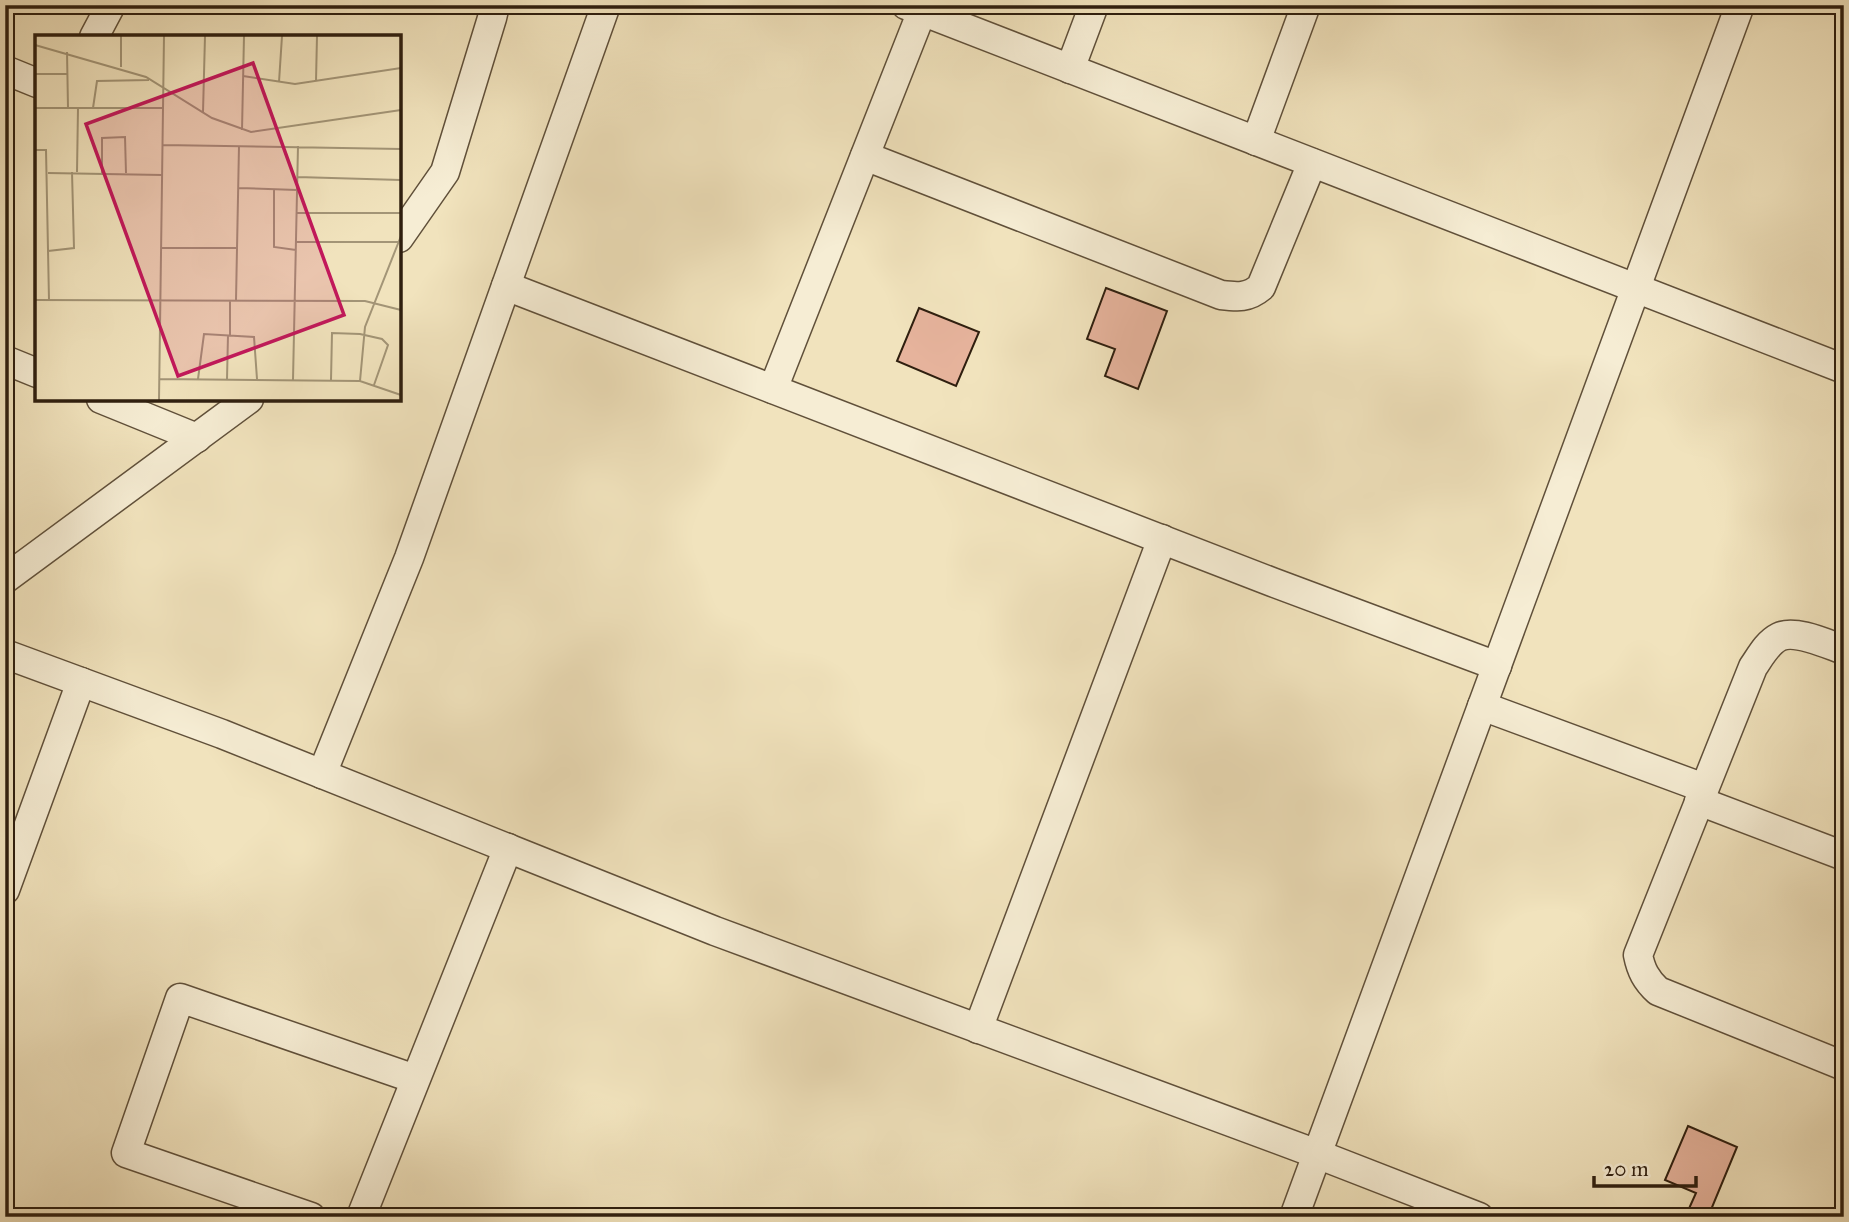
<svg xmlns="http://www.w3.org/2000/svg" width="1849" height="1222" viewBox="0 0 1849 1222" font-family="'IM FELL Great Primer',serif">
<rect width="100%" height="100%" fill="#f1e3bd"/>
<filter id="stains"><feTurbulence type="fractalNoise" baseFrequency=".00286" numOctaves="4"/><feColorMatrix values="0 0 0 0 .2 0 0 0 0 .09 0 0 0 0 .02 0 0 0 .5 -.17"/></filter>
<radialGradient id="worn" r=".72"><stop offset=".6" stop-color="#630" stop-opacity="0"/><stop offset="1" stop-color="#630" stop-opacity=".3"/></radialGradient>
<g fill="#e6b39c" stroke="#2f1f0f" stroke-width="2">
<path d="M1106,288L1167,311L1138,389L1105,376L1115,349L1087,339Z"/>
<path d="M919,308L979,332L956,386L897,361Z"/>
<path d="M1688,1126L1737,1147L1708,1217H1697L1687,1213L1696,1193L1665,1180Z"/>
</g>
<g fill="none" stroke-linecap="round" stroke-linejoin="round">
<defs>
<g id="minor">
<path d="M906,5L1844,369"/>
<path d="M94,37L111,5"/>
<path d="M1070,69L1094,5"/>
<path d="M5,70L37,83"/>
<path d="M1256,141L1306,5"/>
<path d="M865,156L1221,295C1238,297 1248,298 1261,287L1312,163"/>
<path d="M399,238L445,172L492,18L495,5"/>
<path d="M506,286L1272,582L1497,666"/>
<path d="M5,360L37,373"/>
<path d="M773,389L922,11"/>
<path d="M101,399L197,438"/>
<path d="M5,579L249,399"/>
<path d="M1844,650C1827,644 1795,629 1779,637C1767,643 1760,657 1753,667L1638,955C1641,970 1646,980 1658,991L1844,1066"/>
<path d="M5,654L222,734L715,931L1317,1154L1479,1217"/>
<path d="M1482,706L1704,788"/>
<path d="M322,774L409,558L606,5"/>
<path d="M1699,801L1844,856"/>
<path d="M5,890L81,682"/>
<path d="M978,1029L1162,539"/>
<path d="M311,1217L126,1153L180,998L415,1079"/>
<path d="M361,1217L508,848"/>
<path d="M1294,1217L1740,5"/>
</g>
</defs>
<use href="#minor" stroke="#60503a" stroke-width="31"/>
<use href="#minor" stroke="#f6edd4" stroke-width="28"/>
</g>
<g transform="translate(35 35)">
<rect width="366" height="366" fill="#f1e3bd"/>
<path fill="none" stroke="#a39577" stroke-width="2" d="M0,10L111,42L177,83L216,97L366,75M32,17L33,73M86,32V1M0,39H33M208,41L260,49L366,33M281,46L282,1M244,47L247,1M0,73H129M58,73L62,46L114,45M168,77L170,1M207,95L209,1M128,110L366,114M0,115H11L14,265M42,137L43,73M13,138L127,140M67,138V103L90,102L91,138M262,142L366,145M203,153L262,155M239,154V212L261,215M261,178H366M261,207H363M126,213H202M13,216L39,213L37,137M0,265L330,266L366,275M201,265L204,111M195,300V265M124,344L325,346L366,360M163,344L169,299L219,302L222,344M192,344L193,300M258,345L263,111M296,345L297,298L325,299L347,304L353,310L339,350M325,346L330,292L366,201M124,365L129,1"/>
<path fill="#c2185b" fill-opacity="0.15" stroke="#c2185b" stroke-width="3.5" d="M218,28L309,280L143,341L51,89Z"/>
<rect width="366" height="366" fill="none" stroke="#2f1f0f" stroke-width="3.5"/>
</g>
<rect width="1849" height="1222" fill="none" stroke="#f1e3bd" stroke-width="28"/>
<rect x="7" y="7" width="1835" height="1208" fill="none" stroke="#2f1f0f" stroke-width="3.5"/>
<rect x="14" y="14" width="1821" height="1194" fill="none" stroke="#2f1f0f" stroke-width="2"/>
<path d="M1594 1176v10h102v-10" fill="none" stroke="#2f1f0f" stroke-width="3.5"/>
<text x="1604" y="1176" font-size="21" fill="#2f1f0f" stroke="#f6edd4" stroke-width="5" paint-order="stroke">20 m</text>
<rect width="100%" height="100%" filter="url(#stains)"/>
<rect width="100%" height="100%" fill="url(#worn)"/>
</svg>
